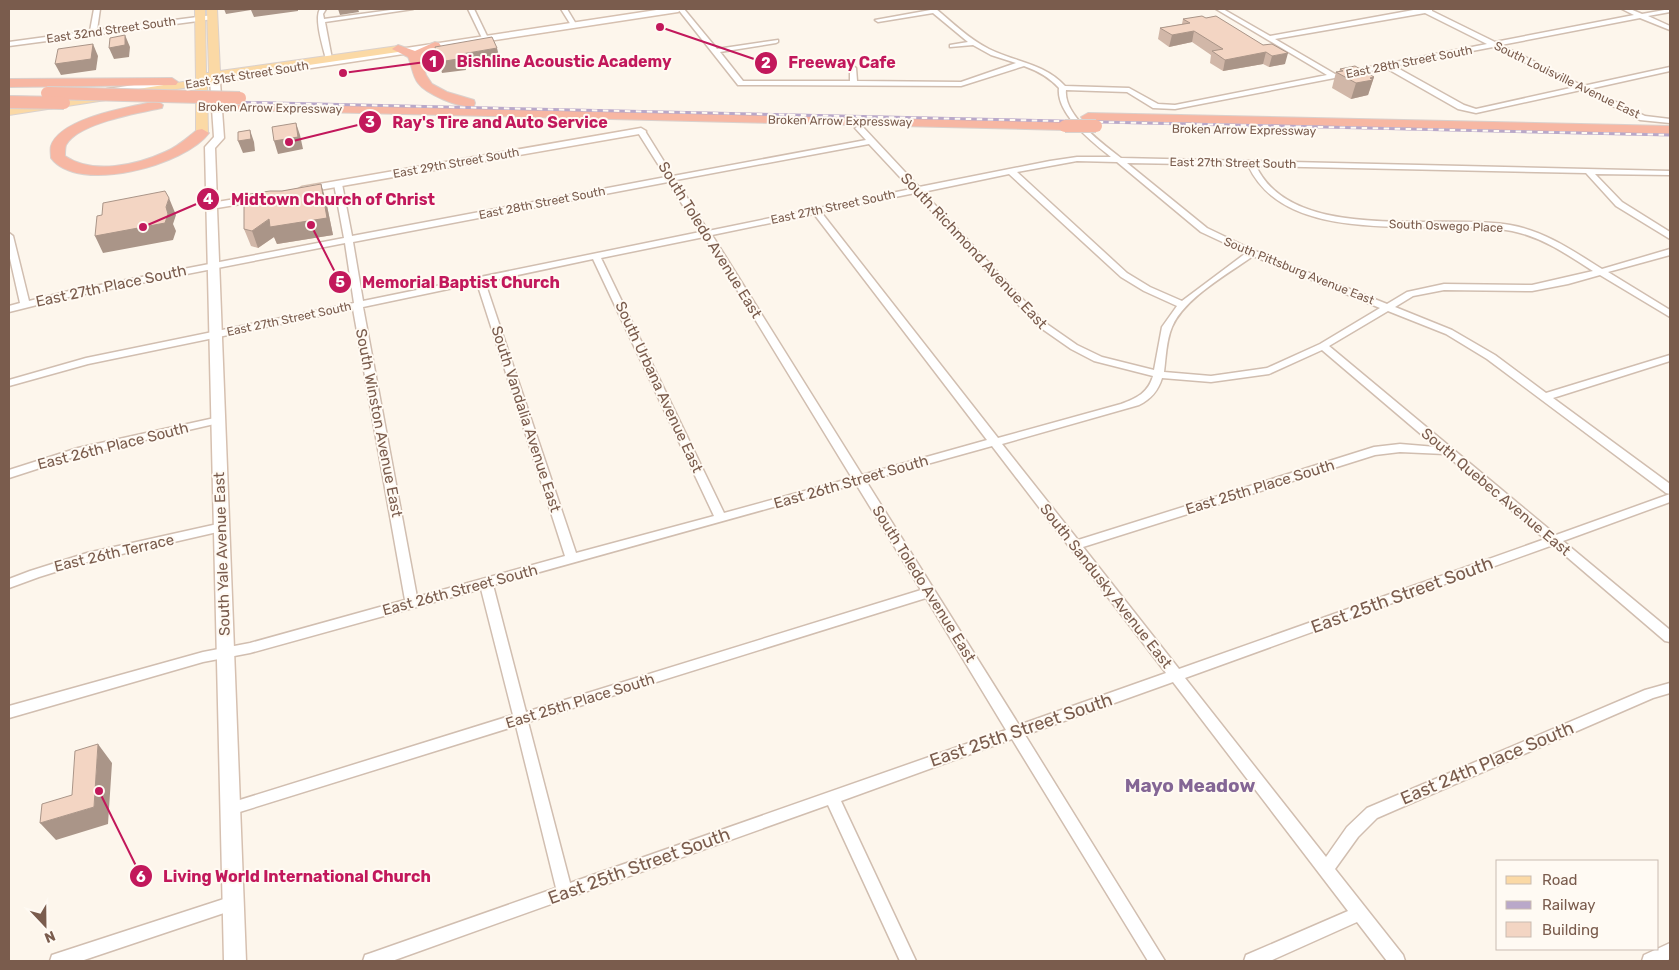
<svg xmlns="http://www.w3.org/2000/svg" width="1679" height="970" viewBox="0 0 1679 970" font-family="Rubik,sans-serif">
<rect width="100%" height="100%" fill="#fdf6ec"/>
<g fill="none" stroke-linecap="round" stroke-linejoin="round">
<defs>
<g id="street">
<path d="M94,9H100L97,30L213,15L216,17L213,19L9,46V42L90,31Z"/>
<path d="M320,9H326L323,14L324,19L398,9H413L325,22L332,59L329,61L326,59C323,47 314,19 320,9Z"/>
<path d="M468,9H474L488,38L487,39L482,38Z"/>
<path d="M561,9H567L576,24L575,25H571Z"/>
<path d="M678,9H684L717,49L778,40V42L776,43L720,52L743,81H850V68L853,66L856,68L857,81L961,82L1016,63L991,55L973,45L950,47V45L968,42L933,13L878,22L875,20L936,9C953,23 969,39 989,49C1015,62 1044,63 1065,86L1129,88L1158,104L1175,105L1327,75L1216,9H1223L1270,36L1419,9H1432V11L1495,42L1634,15L1622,9H1630L1642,14L1670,9V12L1648,16L1670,26V30L1640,18L1501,45L1583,86L1670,67V71L1589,89L1645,116L1670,119V123L1640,120L1581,90L1476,113L1458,109L1386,68L1175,109L1153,108L1127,92L1066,90C1063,115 1103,144 1121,158L1670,171V175L1595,174L1622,202L1670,232V239L1616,206L1586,173L1256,166C1293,245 1441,213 1510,225C1545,231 1573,251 1602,269L1670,249V255L1608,272L1670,310V317L1600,275L1568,284L1532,291L1444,290L1413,296L1395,307L1452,330L1495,355L1546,393L1670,355V361L1553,398L1670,484V494L1666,493L1487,359L1446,334L1388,311L1329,346L1556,535L1670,494V502L1563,541L1670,630V642L1665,641L1553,545L1185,678L1326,857L1347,827L1367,808L1645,690L1670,683V693L1653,698L1377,818L1358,837L1335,869L1403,955L1405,961H1387L1357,922L1270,961H1244L1246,955L1348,911L1173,682L1025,735L1165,961H1148L1012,739L841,801L916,961H900L828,805L392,961H363L365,955L371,953L556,888L516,726L230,815L225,814L223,809L225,804L230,803L513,715L481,589L250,653L203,662L9,718V706L203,652L250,643L405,600L353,309L88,364L9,386V380L86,358L354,303L345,243L69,297L9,312V306L20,303L9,254V233L13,236L29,301L69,291L344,238L334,184L338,182L342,184L352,236L666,177L637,131L641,129L645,131L673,176L866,140L855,128L859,126H862L919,187L1050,161L1077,157H1111C1092,142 1056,114 1059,88C1049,77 1038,71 1024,66L961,86L741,85H738ZM1425,13L1487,44L1335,74L1275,39ZM1493,47L1575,87L1476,109L1464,105L1394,66ZM869,144L911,189L708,231L676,180ZM1077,161L1117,162L1201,232L1246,253L1182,301L1150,287L1127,273L1017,172ZM1127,163L1248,165C1287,252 1438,217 1512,231C1542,237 1568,255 1593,271L1532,285L1444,284L1407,292L1387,304L1255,251L1207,228ZM1009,174L1121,277L1144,291L1177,306L1162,327L1154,370L1102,357L1077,345L1044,322L923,192ZM668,182L700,232L363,301L353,242ZM915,193L1038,326L1071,349L1094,361L1153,376C1148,393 1137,398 1121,404L998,438L821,212ZM814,214L987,440L862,475L712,235ZM704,237L706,239L852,478L724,513L601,258ZM1253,256L1380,308L1320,344L1267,368L1211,376L1164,372C1166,357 1166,341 1172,327C1184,298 1228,274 1253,256ZM593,259L714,516L576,553L485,282ZM477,283L565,556L417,597L363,307ZM1322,350L1436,447L1400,444L1374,447L1078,540L1002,444L1139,405C1151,399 1158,391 1162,378L1211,382L1269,374ZM992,446L1166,673L1019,725L866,481ZM1400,452L1445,454L1545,539L1179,669L1083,547L1375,455ZM856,484L921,590L526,712L493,585ZM926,598L1006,730L570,883L528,722Z"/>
<path d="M219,417L224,420L223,422L80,455L9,478V470L78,448Z"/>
<path d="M222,523L228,527L226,530L87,562L39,577L9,588V579L30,571L87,553Z"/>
<path d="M233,896L239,898L241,903L239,908L233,910L81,961H50L52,955L58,953Z"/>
<path d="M1670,943V959L1666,961H1642L1644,955Z"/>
</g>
<g id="secondary">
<path d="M663,9H682L678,12L220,82L224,138L215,148L217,202L265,194L271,197L265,200L217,208L246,961H224L205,147L214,137L210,80L215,77Z"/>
<path d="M168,80L171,81V85L107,95L102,92L107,89Z"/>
<path d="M641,128L646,131L645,133L302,193L297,190L302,187Z"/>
</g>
<path id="primary" d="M195,9H205L206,73H209L207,9H217L220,71L398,46L403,49L398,52L220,78L219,82L207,85L208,133L202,137L196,133V86L9,115V109L196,80Z"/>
<g id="highway">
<path d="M435,42L439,43L441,46L439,49L421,59L426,75L432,84L447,92L474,100L475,103L474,106C460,109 426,94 418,83C412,75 412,65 408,57L392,49L398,45L415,51Z"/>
<path d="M172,78L178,82L176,85L9,87V79Z"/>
<path d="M157,101L163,105L162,108C139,113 78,123 66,145C65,148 65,152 65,156C93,175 137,165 165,152C177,147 187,138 197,130L202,129L209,133C186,165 78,195 51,158C51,155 50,149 51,146C61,117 131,107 157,101Z"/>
<path d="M242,103L1065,122L1072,126L1065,130L237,110L235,107L237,104Z"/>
<path d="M1088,113L1670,126V134L1083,120L1081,117Z"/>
</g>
</defs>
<use href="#street" stroke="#d1beb0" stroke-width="3"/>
<use href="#secondary" stroke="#d6c0b0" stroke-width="3"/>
<use href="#primary" stroke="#dad1cd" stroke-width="2"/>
<use href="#highway" stroke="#dad1cd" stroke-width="2"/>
<use href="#street" fill="#fff" fill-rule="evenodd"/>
<use href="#secondary" fill="#fff" fill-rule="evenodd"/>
<use href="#primary" fill="#fbd9a5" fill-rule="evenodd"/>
<use href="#highway" fill="#f7b7a3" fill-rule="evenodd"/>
<defs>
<path id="rail" d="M9,97L1670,135"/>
</defs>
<use href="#rail" stroke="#b9a8c9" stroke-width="3"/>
<use href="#rail" stroke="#fffaf3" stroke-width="2" stroke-dasharray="5.5" stroke-linecap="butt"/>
<defs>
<g id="highway-bridge">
<path d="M47,93L240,98"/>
<path d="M9,102L64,103"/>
<path d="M1065,126H1096"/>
</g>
</defs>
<use href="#highway-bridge" stroke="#dad1cd" stroke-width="14" stroke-linecap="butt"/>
<use href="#highway-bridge" stroke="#f7b7a3" stroke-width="12"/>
</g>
<g fill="#d1b7a8">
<path d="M1216,16L1285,64L1269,67L1263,64L1223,71L1210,63L1211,55L1192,42L1169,47L1158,39L1160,28L1182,24L1183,19L1206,18Z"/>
<path d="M1340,69L1374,77L1368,95L1351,99L1332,88L1336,72H1339Z"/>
<path d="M321,184L326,201L333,235L277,244L274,237L258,248L251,246L244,229L282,191Z"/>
</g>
<g fill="#aa9588">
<path d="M224,9H298V11L254,17L251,10L226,14Z"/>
<path d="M338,9H358L359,12L340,15Z"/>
<path d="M1194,31L1192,42L1169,47L1172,35Z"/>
<path d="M125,35L130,47L129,57L114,59L109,48Z"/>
<path d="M93,44L98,56L96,70L61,75L55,64Z"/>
<path d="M497,48L500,60L465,65L466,70L442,73L439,62L462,54Z"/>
<path d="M1266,52L1263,64L1223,71L1225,60Z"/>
<path d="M1288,53L1285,64L1269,67L1272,56Z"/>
<path d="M1374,77L1368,95L1351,99L1356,83Z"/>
<path d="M296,123L300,135L303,149L278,154L274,141Z"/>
<path d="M250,130L254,142L255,151L243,153L238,141Z"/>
<path d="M321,184L326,201L333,235L277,244L274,237L258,248L252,231Z"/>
<path d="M169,198L176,215L173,224L176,231L173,240L103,253L95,236L166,207Z"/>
<path d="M98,744L112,763L108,824L56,840L40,823L94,807Z"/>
</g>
<g fill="#f3d5c3" stroke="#aa9588">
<path d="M1202,16L1206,18L1216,16L1263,45L1272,44L1288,53L1272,56L1266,52L1225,60L1212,51L1223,49L1194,31L1172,35L1160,28L1190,23L1183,19Z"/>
<path d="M125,35V45L109,48L110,38Z"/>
<path d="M492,37L497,48L462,54L464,58L439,62L435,47Z"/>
<path d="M93,44L91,59L55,64L58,49Z"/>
<path d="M1355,66L1374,77L1370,78L1373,80L1356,83L1336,72L1343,71L1340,69Z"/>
<path d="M296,123L298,137L274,141L272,127Z"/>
<path d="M250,130L251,139L238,141V132Z"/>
<path d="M321,184L327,218L270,227L269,219L252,231L244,229V195L270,191H282Z"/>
<path d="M165,191L169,198L166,207L168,214L165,223L95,236L97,216L102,215L103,203Z"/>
<path d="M98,744L94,807L40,823L42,804L72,795L75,751Z"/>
</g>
<g text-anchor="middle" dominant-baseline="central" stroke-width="4" stroke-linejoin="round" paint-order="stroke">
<g font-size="12" fill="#7a5c4d" stroke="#fffaf3">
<text transform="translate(111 30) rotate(-8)">East 32nd Street South</text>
<text transform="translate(1409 62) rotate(-11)">East 28th Street South</text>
<text transform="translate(247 75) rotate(-9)">East 31st Street South</text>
<text transform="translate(1567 80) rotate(26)">South Louisville Avenue East</text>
<text transform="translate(270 108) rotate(1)">Broken Arrow Expressway</text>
<text transform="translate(840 121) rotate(1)">Broken Arrow Expressway</text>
<text transform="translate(1244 130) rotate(1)">Broken Arrow Expressway</text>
<text transform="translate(456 163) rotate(-10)">East 29th Street South</text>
<text transform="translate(1233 163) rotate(1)">East 27th Street South</text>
<text transform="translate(542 203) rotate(-11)">East 28th Street South</text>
<text transform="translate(833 207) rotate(-12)">East 27th Street South</text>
<text transform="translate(1446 226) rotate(2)">South Oswego Place</text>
<text transform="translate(1299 271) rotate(22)">South Pittsburg Avenue East</text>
<text transform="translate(289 319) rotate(-12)">East 27th Street South</text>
</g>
<g font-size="15" fill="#7a5c4d" stroke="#fffaf3">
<text transform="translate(710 240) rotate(58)">South Toledo Avenue East</text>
<text transform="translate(974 251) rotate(47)">South Richmond Avenue East</text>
<text transform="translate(111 286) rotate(-12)">East 27th Place South</text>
<text transform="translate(659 387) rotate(65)">South Urbana Avenue East</text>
<text transform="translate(526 419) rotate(72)">South Vandalia Avenue East</text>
<text transform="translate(379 423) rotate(79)">South Winston Avenue East</text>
<text transform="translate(113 446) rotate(-14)">East 26th Place South</text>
<text transform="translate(851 482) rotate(-16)">East 26th Street South</text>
<text transform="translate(1260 487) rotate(-17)">East 25th Place South</text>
<text transform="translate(1496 492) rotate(40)">South Quebec Avenue East</text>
<text transform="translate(114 553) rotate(-13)">East 26th Terrace</text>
<text transform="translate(222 554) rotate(-92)">South Yale Avenue East</text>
<text transform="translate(924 584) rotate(58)">South Toledo Avenue East</text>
<text transform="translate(1106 586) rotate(52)">South Sandusky Avenue East</text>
<text transform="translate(460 590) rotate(-15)">East 26th Street South</text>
<text transform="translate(580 701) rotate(-17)">East 25th Place South</text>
</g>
<g font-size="18" fill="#7a5c4d" stroke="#fffaf3">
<text transform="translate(1402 595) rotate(-20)">East 25th Street South</text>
<text transform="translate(1021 730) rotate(-19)">East 25th Street South</text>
<text transform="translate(1487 763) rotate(-23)">East 24th Place South</text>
<text transform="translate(639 866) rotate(-20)">East 25th Street South</text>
</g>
<g font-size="19" font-weight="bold" fill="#846695" stroke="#fffaf3">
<text x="1190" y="785">Mayo Meadow</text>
</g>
</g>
<path fill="none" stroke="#c2185b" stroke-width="2" d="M343 73L433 61M660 27L766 63M289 142L370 122M143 227L208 199M311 225L340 282M99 791L141 876"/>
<g fill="#c2185b" stroke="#fffaf3" stroke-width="2">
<circle cx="343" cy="73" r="5"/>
<circle cx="660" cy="27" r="5"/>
<circle cx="289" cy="142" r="5"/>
<circle cx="143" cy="227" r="5"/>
<circle cx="311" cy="225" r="5"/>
<circle cx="99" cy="791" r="5"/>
<circle cx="433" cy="61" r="12"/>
<circle cx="766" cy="63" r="12"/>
<circle cx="370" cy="122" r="12"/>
<circle cx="208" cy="199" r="12"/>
<circle cx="340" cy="282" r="12"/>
<circle cx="141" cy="876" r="12"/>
</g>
<g font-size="15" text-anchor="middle" font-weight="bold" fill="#fff">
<text x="433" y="67">1</text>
<text x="766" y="68">2</text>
<text x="370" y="127">3</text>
<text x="208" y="204">4</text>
<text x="340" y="287">5</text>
<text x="141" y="882">6</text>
</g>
<g font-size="16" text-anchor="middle" font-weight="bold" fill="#c2185b" stroke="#fffaf3" stroke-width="4" stroke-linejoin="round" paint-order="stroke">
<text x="564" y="67">Bishline Acoustic Academy</text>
<text x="842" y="68">Freeway Cafe</text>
<text x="500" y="128">Ray's Tire and Auto Service</text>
<text x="333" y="205">Midtown Church of Christ</text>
<text x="461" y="288">Memorial Baptist Church</text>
<text x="297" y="882">Living World International Church</text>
</g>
<rect width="1679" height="970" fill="none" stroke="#7a5c4d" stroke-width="20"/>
<rect x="1496" y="860" width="162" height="90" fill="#fffaf3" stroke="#cabbb1"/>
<rect x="1506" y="876" width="25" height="8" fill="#fbd9a5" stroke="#cabbb1"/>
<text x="1542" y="885" font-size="15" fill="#7a5c4d">Road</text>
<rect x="1506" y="901" width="25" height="8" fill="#b9a8c9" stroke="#cabbb1"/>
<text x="1542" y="910" font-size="15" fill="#7a5c4d">Railway</text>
<rect x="1506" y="922" width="25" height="15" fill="#f3d5c3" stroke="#cabbb1"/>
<text x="1542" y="935" font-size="15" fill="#7a5c4d">Building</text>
<g transform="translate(45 925) rotate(158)" stroke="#fffaf3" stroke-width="4" paint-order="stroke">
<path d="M0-4L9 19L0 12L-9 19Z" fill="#7a5c4d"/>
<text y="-8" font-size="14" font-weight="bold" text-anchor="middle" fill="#7a5c4d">N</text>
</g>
</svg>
